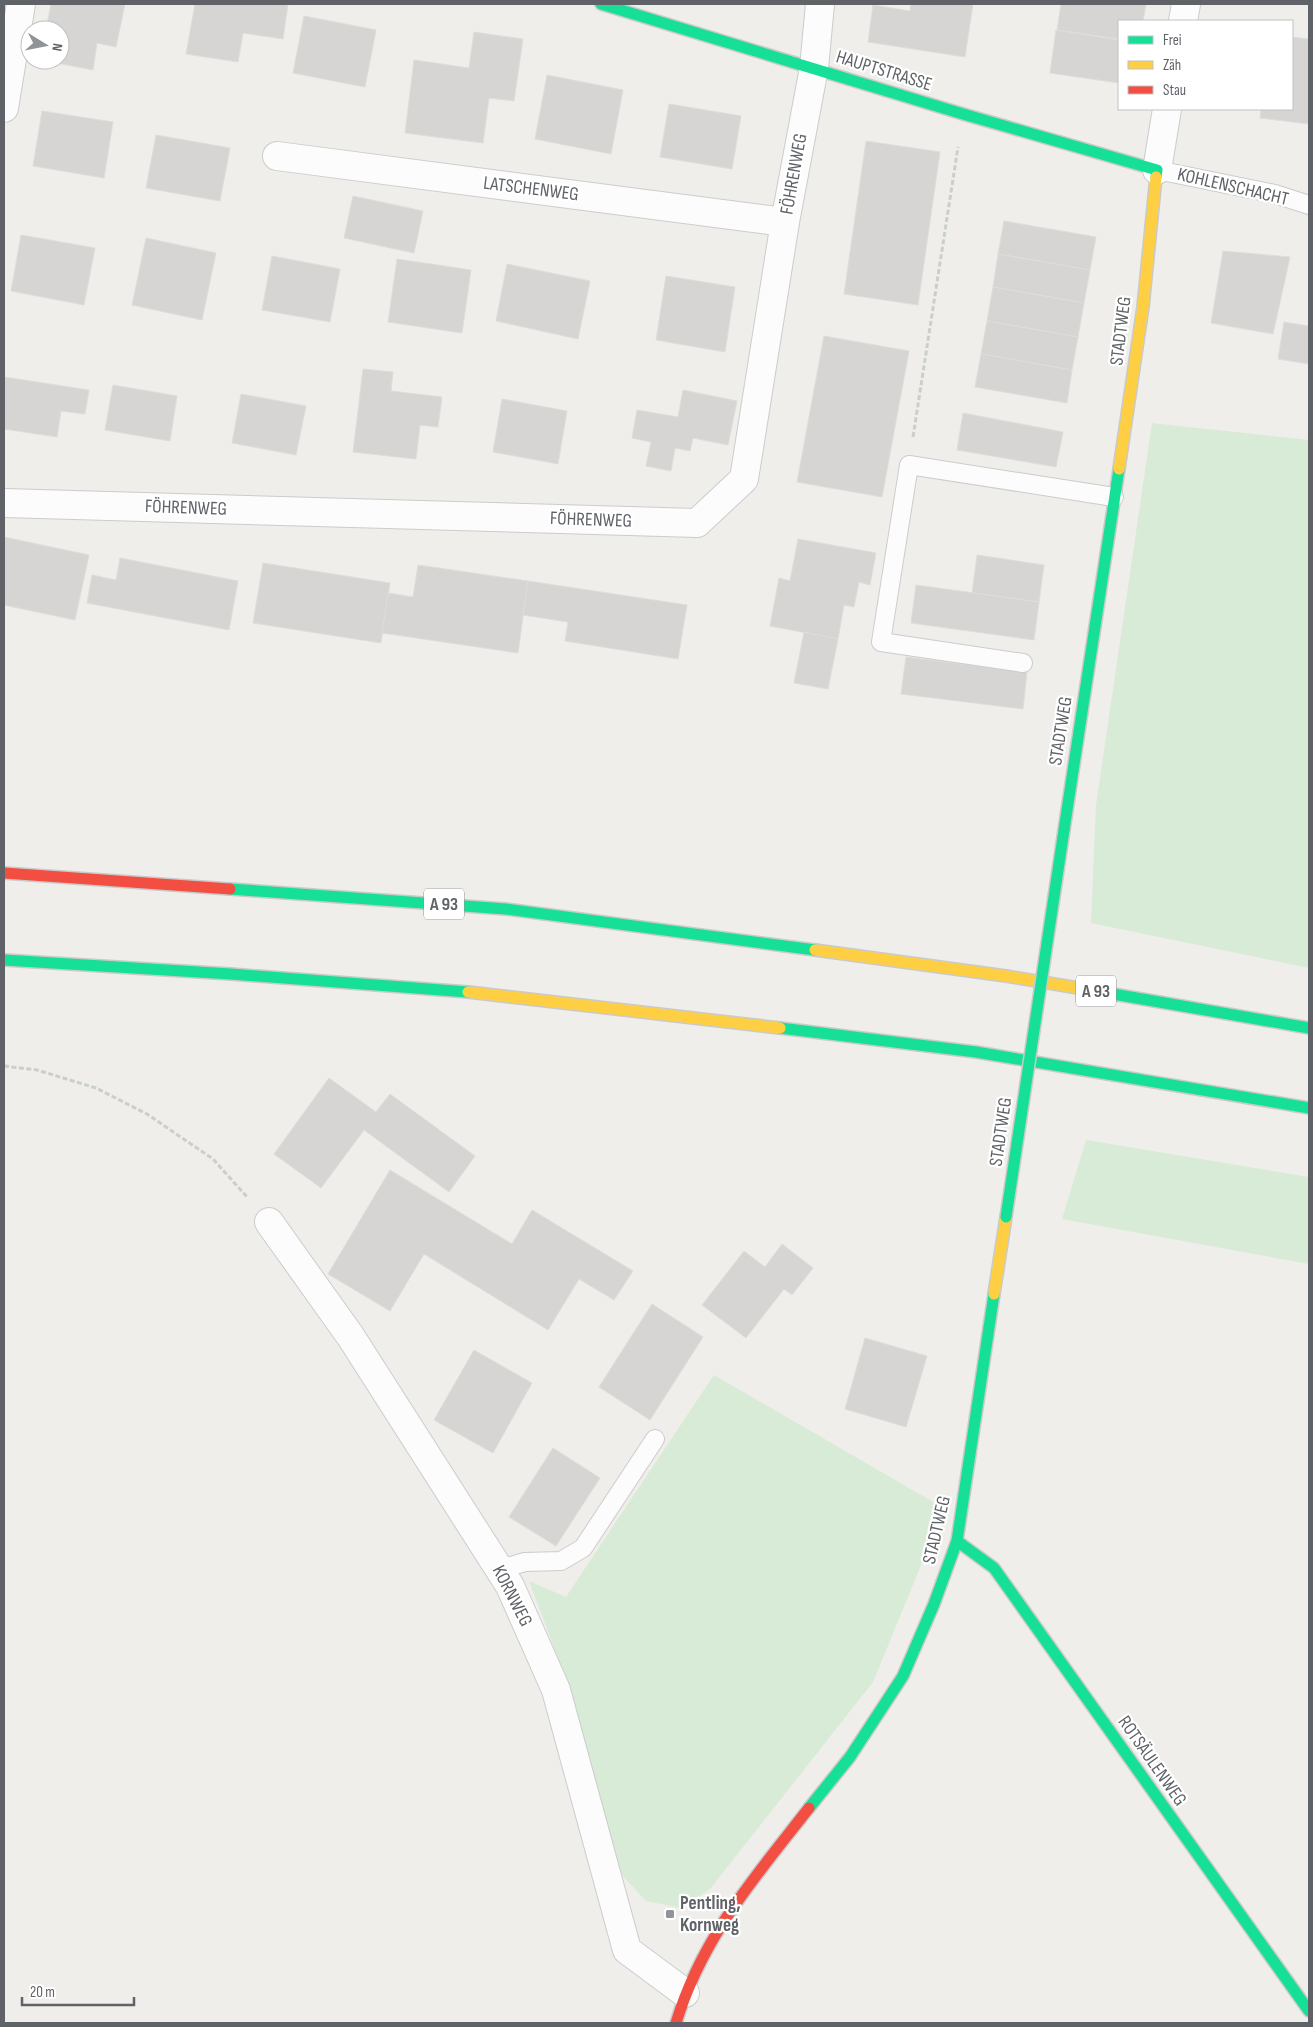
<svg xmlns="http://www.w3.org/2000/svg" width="1313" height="2027" viewBox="0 0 1313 2027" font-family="'Sofia Sans Condensed',sans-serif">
<rect width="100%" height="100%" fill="#efeeea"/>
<g fill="#d8ebd6">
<path d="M1152,423L1309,440V968L1091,923L1096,805Z"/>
<path d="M1086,1140L1309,1177V1264L1062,1219Z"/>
<path d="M714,1375L940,1506L924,1558L873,1682L710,1889L681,1908L646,1901L622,1875L561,1666L529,1581L566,1597Z"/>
</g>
<g fill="#d6d5d3" stroke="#deddd9">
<path d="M51,4H125L116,47L97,43L93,70L57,63L58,60H60L62,36H60V30H46Z"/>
<path d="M195,4H288L283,39L243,33L238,62L186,54Z"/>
<path d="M911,4H973L965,57L868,42L873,5L910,11Z"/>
<path d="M1061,4H1146L1143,21H1119V39L1057,30Z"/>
<path d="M304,16L376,30L365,87L293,73Z"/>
<path d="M1056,30L1119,40V83L1050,73Z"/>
<path d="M474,32L523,39L514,101L489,98L483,143L405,133L414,60L469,68Z"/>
<path d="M1292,37L1309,39V124L1260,118L1261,109H1292Z"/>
<path d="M547,75L623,90L611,154L535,139Z"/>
<path d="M669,104L741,116L732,169L660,157Z"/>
<path d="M42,111L113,122L104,178L33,166Z"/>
<path d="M156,135L230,148L220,201L146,188Z"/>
<path d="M866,141L940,152L918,305L844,294Z"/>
<path d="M353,196L423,211L414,253L344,238Z"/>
<path d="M1004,221L1096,237L1090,270L998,254Z"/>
<path d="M21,235L95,248L84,305L11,291Z"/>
<path d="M146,238L216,253L202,320L132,305Z"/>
<path d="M1223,251L1290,257L1273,334L1211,323Z"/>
<path d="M998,254L1090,270L1084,303L993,287Z"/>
<path d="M272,256L340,269L330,322L262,310Z"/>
<path d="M397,259L471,270L462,333L388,322Z"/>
<path d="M507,264L590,281L578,339L496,321Z"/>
<path d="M666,276L735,287L725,352L656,340Z"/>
<path d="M993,287L1084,303L1078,337L987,321Z"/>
<path d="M987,321L1078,337L1072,370L981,354Z"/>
<path d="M1284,322L1309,326V364L1278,359Z"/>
<path d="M824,336L909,351L882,497L797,482Z"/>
<path d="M981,354L1072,370L1067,403L975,387Z"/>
<path d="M363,369L393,372L391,391L442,397L438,427L420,425L416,459L353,452Z"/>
<path d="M4,377L89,390L85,414L61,411L57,437L4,429Z"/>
<path d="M113,385L177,396L170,441L105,430Z"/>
<path d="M683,390L737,401L728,445L693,438L690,451L675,448L671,471L646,466L651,442L632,438L637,410L678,417Z"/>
<path d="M241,394L306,406L296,455L232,443Z"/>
<path d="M502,399L567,411L558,464L493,452Z"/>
<path d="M963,413L1063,432L1056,467L957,450Z"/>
<path d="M4,537L89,555L75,620L4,605Z"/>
<path d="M798,539L876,553L870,585L859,582L854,607L844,605L838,639L770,626L779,578L790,581Z"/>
<path d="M977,555L1044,565L1039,602L972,593Z"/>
<path d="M120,558L238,581L229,630L87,603L92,575L116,580Z"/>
<path d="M263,563L390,583L381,643L253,623Z"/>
<path d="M418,565L528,581L518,653L382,633L388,593L413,597Z"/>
<path d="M528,581L687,605L678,659L565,641L568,622L523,615Z"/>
<path d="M916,585L1039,602L1034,640L911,623Z"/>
<path d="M804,632L838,639L828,689L794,683Z"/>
<path d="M906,657L1027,672L1023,709L901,694Z"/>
<path d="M329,1078L376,1112L390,1094L475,1156L449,1192L364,1130L321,1188L274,1154Z"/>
<path d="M390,1170L512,1244L532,1210L633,1271L614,1300L579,1279L548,1330L424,1254L390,1311L328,1274Z"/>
<path d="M782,1244L813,1268L792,1295L784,1289L746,1338L702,1305L744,1251L765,1267Z"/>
<path d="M652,1304L703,1337L650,1420L599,1387Z"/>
<path d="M865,1338L927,1356L906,1427L845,1409Z"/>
<path d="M474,1350L532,1383L493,1453L434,1420Z"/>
<path d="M553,1448L600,1478L556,1546L509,1517Z"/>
</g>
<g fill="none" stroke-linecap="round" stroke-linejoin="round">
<defs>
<g id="lane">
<path d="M1157,170L1275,194L1309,205"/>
<path d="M1023,663L881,642L909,465L1114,497"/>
<path d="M500,1569L525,1562L561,1561L583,1548L655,1439"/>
</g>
<g id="street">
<path d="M1183,21L1186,4"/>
<path d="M4,108L21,4"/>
<path d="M277,156L785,222"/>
<path d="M1157,170L1167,109"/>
<path d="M4,503L697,523L744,479L785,222L814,68L820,4"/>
<path d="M269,1222L351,1337L510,1586L556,1690L627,1950L685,1993"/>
</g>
<g id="fast">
<path d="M601,4L963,114L1157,170L1156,177"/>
<path d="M1064,830L1119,469"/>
<path d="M230,889L506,909L815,950"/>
<path d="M4,960L231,974L468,992"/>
<path d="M1096,991L1309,1028"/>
<path d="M780,1028L976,1052L1309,1108"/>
<path d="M957,1541L994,1568L1309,2011"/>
<path d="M809,1808L850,1757L903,1676L934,1604L957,1541L994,1294"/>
</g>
<g id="slow">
<path d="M1119,469L1143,307L1156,177"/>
<path d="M815,950L1006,976L1096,991"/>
<path d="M468,992L780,1028"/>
<path d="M994,1294L1006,1217"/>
</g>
<g id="jam">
<path d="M4,873L230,889"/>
<path d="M676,2023C702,1937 755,1877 809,1808"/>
</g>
</defs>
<use href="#lane" stroke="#cbcccc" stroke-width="20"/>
<use href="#street" stroke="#cbcccc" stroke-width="30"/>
<use href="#fast" stroke="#cacacb" stroke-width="14"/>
<use href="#slow" stroke="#cacacb" stroke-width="14"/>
<use href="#jam" stroke="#cacacb" stroke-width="14"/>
<g stroke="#cacfcc" stroke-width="3" stroke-dasharray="5 2.5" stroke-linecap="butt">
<path d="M913,437L958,147"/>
<path d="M4,1066L37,1070L96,1088L147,1114L213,1159L248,1198"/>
</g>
<use href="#lane" stroke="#fdfcfc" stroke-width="18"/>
<use href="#street" stroke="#fdfcfc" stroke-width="28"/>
<use href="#fast" stroke="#16e098" stroke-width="11"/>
<use href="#slow" stroke="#ffcf43" stroke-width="11"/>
<use href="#jam" stroke="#f24e42" stroke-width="11"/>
<defs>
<path id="fast-bridge" d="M1006,1217L1064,830"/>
</defs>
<use href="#fast-bridge" stroke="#cacacb" stroke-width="14" stroke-linecap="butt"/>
<use href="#fast-bridge" stroke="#16e098" stroke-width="11"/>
</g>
<rect fill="#919496" stroke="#fff" stroke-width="2" x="665" y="1909" width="10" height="10" rx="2.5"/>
<g text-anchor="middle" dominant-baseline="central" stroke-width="4.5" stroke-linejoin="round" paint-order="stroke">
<g fill="#fff" stroke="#8f9295" stroke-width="1">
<rect x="424" y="888.5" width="40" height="31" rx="4"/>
<rect x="1076" y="975.5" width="40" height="31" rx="4"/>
</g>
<g font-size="18" font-weight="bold" fill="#5f6368">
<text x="444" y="904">A 93</text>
<text x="1096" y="991">A 93</text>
</g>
<g font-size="19" fill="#5f6368" stroke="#fff">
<text transform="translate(884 71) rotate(17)">HAUPTSTRASSE</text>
<text transform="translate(794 174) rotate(-80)">FÖHRENWEG</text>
<text transform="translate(1233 187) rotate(13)">KOHLENSCHACHT</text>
<text transform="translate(531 189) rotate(7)">LATSCHENWEG</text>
<text transform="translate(1121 331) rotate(-83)">STADTWEG</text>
<text transform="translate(186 508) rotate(2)">FÖHRENWEG</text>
<text transform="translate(591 520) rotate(2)">FÖHRENWEG</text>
<text transform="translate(1061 731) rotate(-81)">STADTWEG</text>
<text transform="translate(1001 1132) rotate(-82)">STADTWEG</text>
<text transform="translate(937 1530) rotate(-77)">STADTWEG</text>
<text transform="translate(512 1596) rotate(63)">KORNWEG</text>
<text transform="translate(1152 1761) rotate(55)">ROTSÄULENWEG</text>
</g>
<g font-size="19" font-weight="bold" fill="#5f6368" stroke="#fff" text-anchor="start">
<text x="680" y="1903">Pentling,<tspan x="680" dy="22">Kornweg</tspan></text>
</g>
</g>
<rect width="1313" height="2027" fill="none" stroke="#5f6368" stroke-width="10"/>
<rect x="1118" y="20" width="175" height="90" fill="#ffffff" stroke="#bfc1c3"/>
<rect x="1128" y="36" width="25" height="8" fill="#16e098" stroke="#bfc1c3"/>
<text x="1163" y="45" font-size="15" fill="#5f6368">Frei</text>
<rect x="1128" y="61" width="25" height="8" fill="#ffcf43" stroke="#bfc1c3"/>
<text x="1163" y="70" font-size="15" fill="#5f6368">Zäh</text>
<rect x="1128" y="86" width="25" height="8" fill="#f24e42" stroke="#bfc1c3"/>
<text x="1163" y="95" font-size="15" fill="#5f6368">Stau</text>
<g transform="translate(45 45) rotate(100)"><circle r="24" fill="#ffffff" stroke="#bfc1c3"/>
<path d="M0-4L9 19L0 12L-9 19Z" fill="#919496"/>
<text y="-8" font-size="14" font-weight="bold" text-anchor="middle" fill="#5f6368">N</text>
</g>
<path d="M22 1997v8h112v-8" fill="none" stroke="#5f6368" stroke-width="2.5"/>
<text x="30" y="1997" font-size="15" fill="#5f6368" stroke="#ffffff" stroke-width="4" paint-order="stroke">20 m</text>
</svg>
